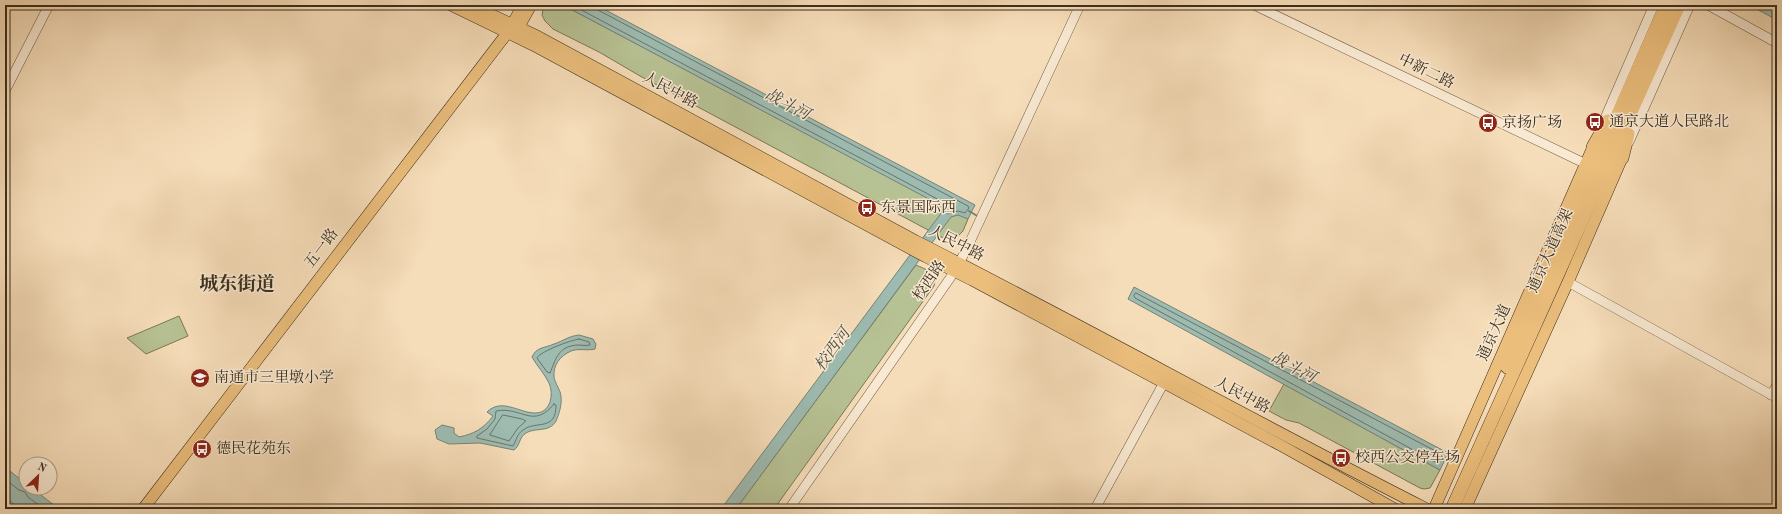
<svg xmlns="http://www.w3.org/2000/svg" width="1782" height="514" viewBox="0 0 1782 514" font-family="'Old Standard TT','Noto Serif SC',serif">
<rect width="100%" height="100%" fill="#f6ddb9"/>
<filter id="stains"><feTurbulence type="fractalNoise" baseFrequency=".005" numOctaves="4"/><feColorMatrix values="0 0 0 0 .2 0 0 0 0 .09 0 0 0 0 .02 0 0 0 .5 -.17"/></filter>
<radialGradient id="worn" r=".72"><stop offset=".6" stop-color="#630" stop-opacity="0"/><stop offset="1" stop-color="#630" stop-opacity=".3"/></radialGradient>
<g fill="#b7c294" stroke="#7a7858">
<path d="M544,5H563L968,219L963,231L955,239L943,238L640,76L599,52L553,29L545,21L542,15Z"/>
<path d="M916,265C925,269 938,273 934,286L774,509H736Z"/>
<path d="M179,316L188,336L146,354L127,338Z"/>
<path d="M1284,384L1440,470L1430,488L1424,489L1420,488L1299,423L1286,420L1269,411Z"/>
<path d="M5,497L20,509H5Z"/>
</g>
<g fill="#9dbbb1" stroke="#768375">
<path d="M563,5H596L975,205L968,219L958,215L951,217L736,509H721L942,212V206Z"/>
<path d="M1749,5H1777V20Z"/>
<path d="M1134,287L1448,453L1440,470L1128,299Z"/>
<path d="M579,335L593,339L596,344L595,349C587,351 579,348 571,351C560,356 553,365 554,377C555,384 561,390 561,397C562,405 559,414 556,421C549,433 536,427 526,433C519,437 520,446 514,450L480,443L449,444L437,439L435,430L442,425L454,428V433L459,437C474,434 483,429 493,416L487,412C501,398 518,412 534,413C551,414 554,394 549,383C544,373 537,366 532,357C536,347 545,348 554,344C563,341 569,336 579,335Z"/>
<path d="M5,467L26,484V488H32L59,509H20L5,497Z"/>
</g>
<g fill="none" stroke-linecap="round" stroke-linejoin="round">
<g stroke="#6c7466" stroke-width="1">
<path d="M572,5L943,202L945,205L947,214L958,211L965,213L969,208L968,206L598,10L595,5"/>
<path d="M1136,293L1441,454L1442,456L1439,462L1437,463L1135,298L1134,296Z"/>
<path d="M579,339L589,342L590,345C586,346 582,345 578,345C558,346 556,359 550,373L547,372L537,358C539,352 571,340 579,339Z"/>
<path d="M554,404L556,405C556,432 536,420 523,430C517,434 516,441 513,446L477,438V436L487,429L495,419L496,411C522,406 533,430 554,404Z"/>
<path d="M503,415L522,419L526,421L518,428L509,441L490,435Z"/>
<path d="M5,479L19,490L25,492L28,497L44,509"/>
</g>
<path stroke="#768375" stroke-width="2" d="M969,211L979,217"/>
<defs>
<g id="minor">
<path d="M1254,5L1586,164"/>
<path d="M1708,5L1777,43"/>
<path d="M5,91L49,5"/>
<path d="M1602,125L1654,5"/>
<path d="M1629,142L1690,5"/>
<path d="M1568,282L1777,398"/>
<path d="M1771,395L1777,385"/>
<path d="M789,509L955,271L968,246L1080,5"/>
<path d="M1095,509L1167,377"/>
</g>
<g id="major">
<path d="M451,5L533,45L926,257L972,280L1282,446L1395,509"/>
<path d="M471,5L537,36L916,241C1088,328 1255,422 1427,509"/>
<path d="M516,32L531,5"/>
<path d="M143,509L508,32L523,5"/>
<path d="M1434,509L1593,147"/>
<path d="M1465,509L1568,282L1622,158"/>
</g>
<g id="highway">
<path d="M1593,147L1608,121"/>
<path d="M1622,158L1628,134"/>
<path d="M1507,367L1666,5"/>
<path d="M1452,509L1679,5"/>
</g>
</defs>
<use href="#minor" stroke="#6a5a43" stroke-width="10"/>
<use href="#major" stroke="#3c2e1c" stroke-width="12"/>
<use href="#highway" stroke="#3c2e1c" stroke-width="14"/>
<use href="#minor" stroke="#f9e9d2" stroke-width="9"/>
<use href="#major" stroke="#ebbe7c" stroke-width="11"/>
<use href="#highway" stroke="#ebbe7c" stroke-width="13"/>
</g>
<defs>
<symbol id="bus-disc" viewBox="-11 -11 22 22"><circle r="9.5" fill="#8f2418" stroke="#f9e9d2"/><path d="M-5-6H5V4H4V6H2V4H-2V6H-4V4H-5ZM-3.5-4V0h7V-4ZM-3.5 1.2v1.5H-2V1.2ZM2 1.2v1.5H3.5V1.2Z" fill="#fff"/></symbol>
<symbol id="school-disc" viewBox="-11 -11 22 22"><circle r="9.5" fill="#8f2418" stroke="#f9e9d2"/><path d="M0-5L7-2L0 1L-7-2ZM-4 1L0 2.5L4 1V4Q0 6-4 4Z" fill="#fff"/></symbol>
</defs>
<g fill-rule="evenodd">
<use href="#bus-disc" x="1584" y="111" width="22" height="22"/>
<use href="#bus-disc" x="1477" y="112" width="22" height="22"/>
<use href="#bus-disc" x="856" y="197" width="22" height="22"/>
<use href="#school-disc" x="189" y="367" width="22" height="22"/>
<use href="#bus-disc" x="191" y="438" width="22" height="22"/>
<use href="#bus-disc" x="1330" y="447" width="22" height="22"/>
</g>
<g text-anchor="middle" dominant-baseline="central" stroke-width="3" stroke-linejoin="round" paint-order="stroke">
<g font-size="15" fill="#3c2e1c" stroke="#f9e9d2">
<text transform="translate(1426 72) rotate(26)">中新二路</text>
<text transform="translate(670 91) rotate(28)">人民中路</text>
<text transform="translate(956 244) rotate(27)">人民中路</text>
<text transform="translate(322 249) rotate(-53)">五一路</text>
<text transform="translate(1551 251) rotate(-66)">通京大道高架</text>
<text transform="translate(930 281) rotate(-56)">校西路</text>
<text transform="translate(1495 333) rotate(-66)">通京大道</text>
<text transform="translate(1242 396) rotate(28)">人民中路</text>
</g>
<g font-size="15" fill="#3c2e1c" stroke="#f9e9d2" text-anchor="start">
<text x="1609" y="122">通京大道人民路北</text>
<text x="1502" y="123">京扬广场</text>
<text x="881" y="208">东景国际西</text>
<text x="214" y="378">南通市三里墩小学</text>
<text x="216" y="449">德民花苑东</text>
<text x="1355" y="458">校西公交停车场</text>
</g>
<g font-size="16" font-style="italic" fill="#545141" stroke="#f9e9d2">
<text transform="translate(787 105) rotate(28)">战斗河</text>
<text transform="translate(833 350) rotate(-54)">校西河</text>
<text transform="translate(1293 368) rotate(28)">战斗河</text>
</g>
<g font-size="19" font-weight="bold" fill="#3c2e1c" stroke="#f9e9d2">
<text x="237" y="285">城东街道</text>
</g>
</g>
<rect width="1782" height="514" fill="none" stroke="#f6ddb9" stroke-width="20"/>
<rect x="6" y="6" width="1770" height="502" fill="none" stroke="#3c2e1c" stroke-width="2"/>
<rect x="10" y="10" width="1762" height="494" fill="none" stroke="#3c2e1c"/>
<g transform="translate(38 476) rotate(25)"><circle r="19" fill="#f9e9d2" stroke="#ad9e89"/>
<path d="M0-3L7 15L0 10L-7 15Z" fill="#8f2418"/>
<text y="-6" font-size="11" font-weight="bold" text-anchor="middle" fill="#3c2e1c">N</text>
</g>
<rect width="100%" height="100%" filter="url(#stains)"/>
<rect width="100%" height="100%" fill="url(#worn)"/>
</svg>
